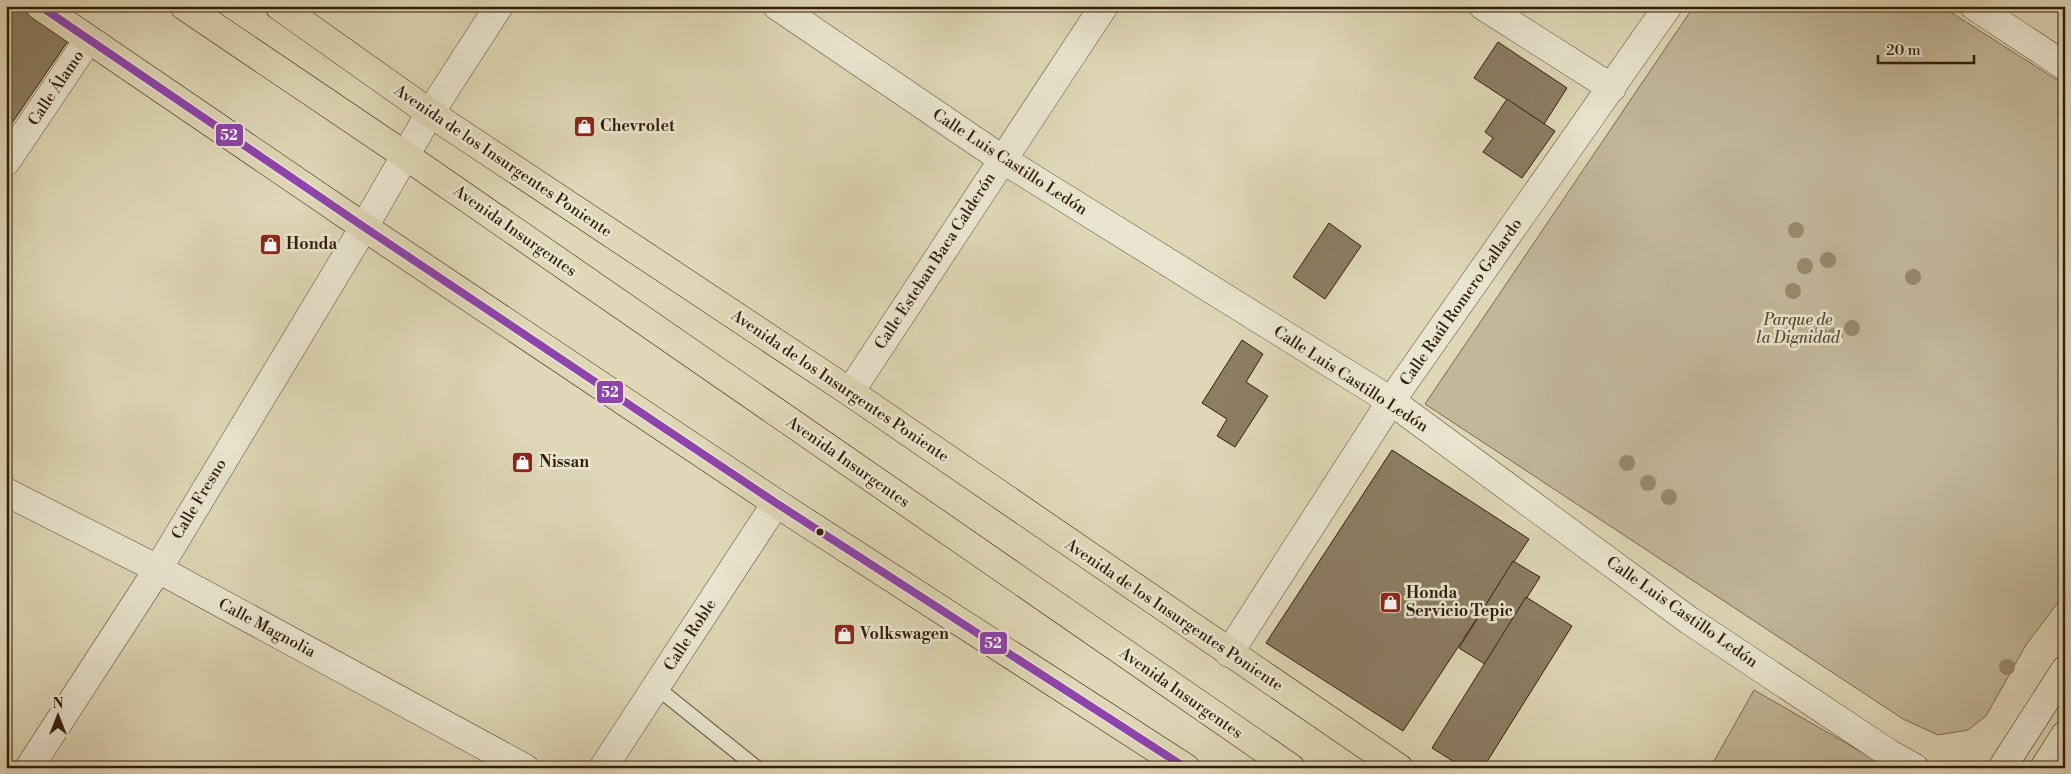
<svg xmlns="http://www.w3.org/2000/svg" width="2071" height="774" viewBox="0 0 2071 774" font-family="'Libre Bodoni',serif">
<rect width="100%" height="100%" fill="#dfd7b6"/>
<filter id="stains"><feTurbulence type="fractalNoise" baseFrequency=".004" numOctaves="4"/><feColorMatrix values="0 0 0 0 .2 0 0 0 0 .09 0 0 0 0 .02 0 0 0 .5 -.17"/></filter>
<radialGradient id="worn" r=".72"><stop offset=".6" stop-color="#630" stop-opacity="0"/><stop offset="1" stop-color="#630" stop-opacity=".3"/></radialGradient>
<g fill="#c2b799" stroke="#7a6a52">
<path d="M1694,6H1941L2065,85V593L2026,645L1986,716L1968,730L1938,735L1903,719L1425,404Z"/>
<path d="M1754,690L1877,761L1866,768H1710Z"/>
</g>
<g fill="#8c7d63" stroke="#321c0a">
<path d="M6,6H22L70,38L12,123L6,119Z"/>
<path d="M1498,42L1567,88L1544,124L1474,78Z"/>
<path d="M1507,99L1555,131L1522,178L1483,152L1493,138L1485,132Z"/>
<path d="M1329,223L1361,246L1325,299L1293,277Z"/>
<path d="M1242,340L1263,354L1246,382L1268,396L1235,447L1217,436L1227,419L1202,403Z"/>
<path d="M1392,450L1529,539L1403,731L1266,643Z"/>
<path d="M1513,561L1540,577L1485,664L1459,648Z"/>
<path d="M1526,597L1572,626L1483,768H1464L1432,748Z"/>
</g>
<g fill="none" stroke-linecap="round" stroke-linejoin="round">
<defs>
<path id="service" d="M656,687L757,768"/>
<g id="minor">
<path d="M777,6L1002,159L1391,401L1690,621L1890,754L1915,768"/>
<path d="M1483,6L1612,88"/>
<path d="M1974,6L2065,66"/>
<path d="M6,162L88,40"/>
<path d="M850,392L1104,6"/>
<path d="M6,492L158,569L525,768"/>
<path d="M1229,653L1391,401L1668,6"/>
<path d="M29,768L158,569L364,227L430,113L499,6"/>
<path d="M603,768L776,503"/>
</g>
<g id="secondary">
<path d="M2002,768L2065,670"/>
<path d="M2044,768L2065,735"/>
</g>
<g id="primary">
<path d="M40,6L364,227L776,503L1186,768"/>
<path d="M279,6L430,113L850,392L1399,768"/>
</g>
<path id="trunk" d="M184,6L406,156L1291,768"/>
</defs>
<use href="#service" stroke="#5d4b35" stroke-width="16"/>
<use href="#minor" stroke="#5d4b35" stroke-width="29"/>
<use href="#secondary" stroke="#321c0a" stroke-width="29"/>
<use href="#primary" stroke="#321c0a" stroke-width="29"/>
<use href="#trunk" stroke="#321c0a" stroke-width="29"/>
<use href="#service" stroke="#eae5d0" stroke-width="14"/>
<use href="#minor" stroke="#eae5d0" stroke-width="28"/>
<use href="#secondary" stroke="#eae5d0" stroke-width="28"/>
<use href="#primary" stroke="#dfd7b6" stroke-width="28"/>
<use href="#trunk" stroke="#dfd7b6" stroke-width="28"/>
<defs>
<path id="bus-1" d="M40,6L364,227L776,503L1186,768"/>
</defs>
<use href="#bus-1" stroke="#eae5d0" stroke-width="11"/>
<use href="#bus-1" stroke="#8e44ad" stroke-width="8"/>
</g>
<g fill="#98896f">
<circle cx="1796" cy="230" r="8"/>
<circle cx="1828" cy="260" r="8"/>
<circle cx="1805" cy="266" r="8"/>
<circle cx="1913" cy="277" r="8"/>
<circle cx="1793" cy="291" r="8"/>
<circle cx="1852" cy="328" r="8"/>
<circle cx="1820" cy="335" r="8"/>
<circle cx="1835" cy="336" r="8"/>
<circle cx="1627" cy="463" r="8"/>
<circle cx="1648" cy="483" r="8"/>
<circle cx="1669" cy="497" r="8"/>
<circle cx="2007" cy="667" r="8"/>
</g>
<defs>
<symbol id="shop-square" viewBox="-11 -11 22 22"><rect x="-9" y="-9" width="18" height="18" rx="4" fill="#8f2418" stroke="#eae5d0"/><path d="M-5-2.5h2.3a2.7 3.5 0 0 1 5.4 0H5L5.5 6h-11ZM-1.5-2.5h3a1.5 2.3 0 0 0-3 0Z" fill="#fff"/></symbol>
</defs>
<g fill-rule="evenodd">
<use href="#shop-square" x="572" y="114" width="25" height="25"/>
<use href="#shop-square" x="258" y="232" width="25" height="25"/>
<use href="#shop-square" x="510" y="450" width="25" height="25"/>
<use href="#shop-square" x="1378" y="590" width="25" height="25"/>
<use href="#shop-square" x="832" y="622" width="25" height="25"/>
</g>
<circle fill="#321c0a" stroke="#eae5d0" stroke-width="2" cx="820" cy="532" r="4.5"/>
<g text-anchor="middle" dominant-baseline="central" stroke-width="5" stroke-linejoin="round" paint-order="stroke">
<g font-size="16" fill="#321c0a" stroke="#eae5d0">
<text transform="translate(56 88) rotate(-56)">Calle Álamo</text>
<text transform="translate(503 161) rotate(34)">Avenida de los Insurgentes Poniente</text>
<text transform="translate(1010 162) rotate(33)">Calle Luis Castillo Ledón</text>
<text transform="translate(515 231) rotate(35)">Avenida Insurgentes</text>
<text transform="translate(935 261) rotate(-57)">Calle Esteban Baca Calderón</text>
<text transform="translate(1461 302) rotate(-55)">Calle Raúl Romero Gallardo</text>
<text transform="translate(1351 379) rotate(33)">Calle Luis Castillo Ledón</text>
<text transform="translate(840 386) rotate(34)">Avenida de los Insurgentes Poniente</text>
<text transform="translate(848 462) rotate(35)">Avenida Insurgentes</text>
<text transform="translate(199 499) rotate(-59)">Calle Fresno</text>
<text transform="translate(1682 612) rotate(35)">Calle Luis Castillo Ledón</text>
<text transform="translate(1174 615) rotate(34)">Avenida de los Insurgentes Poniente</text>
<text transform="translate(267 628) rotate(28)">Calle Magnolia</text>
<text transform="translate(690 635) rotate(-57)">Calle Roble</text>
<text transform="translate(1181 693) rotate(35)">Avenida Insurgentes</text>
</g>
<g font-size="16" font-weight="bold" fill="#321c0a" stroke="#eae5d0" text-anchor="start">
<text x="600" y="126">Chevrolet</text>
<text x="286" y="244">Honda</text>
<text x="539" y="462">Nissan</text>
<text x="1406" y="593">Honda<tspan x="1406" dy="18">Servicio Tepic</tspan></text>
<text x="860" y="634">Volkswagen</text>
</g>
<g font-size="16" font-style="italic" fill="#5d4a35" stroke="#eae5d0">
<text x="1798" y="320">Parque de<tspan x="1798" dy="18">la Dignidad</tspan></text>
</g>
</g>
<g stroke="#eae5d0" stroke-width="2">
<rect x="215" y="123" width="29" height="24" rx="5" fill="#8e44ad"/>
<rect x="596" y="380" width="28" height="24" rx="5" fill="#8e44ad"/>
<rect x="979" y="631" width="29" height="24" rx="5" fill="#8e44ad"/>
</g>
<g font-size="14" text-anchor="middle" font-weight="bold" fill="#fff">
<text x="229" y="140">52</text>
<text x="610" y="397">52</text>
<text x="993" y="648">52</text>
</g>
<rect width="2071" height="774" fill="none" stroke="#dfd7b6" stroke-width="25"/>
<rect x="8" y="8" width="2056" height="759" fill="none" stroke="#321c0a" stroke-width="2.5"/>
<rect x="12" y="12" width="2046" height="749" fill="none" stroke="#321c0a"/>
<g transform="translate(58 716)" stroke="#eae5d0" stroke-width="4" paint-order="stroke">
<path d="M0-4L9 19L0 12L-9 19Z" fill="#321c0a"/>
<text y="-8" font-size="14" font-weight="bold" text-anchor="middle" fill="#321c0a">N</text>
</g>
<path d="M1878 55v8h96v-8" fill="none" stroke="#321c0a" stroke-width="2.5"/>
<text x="1886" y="55" font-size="15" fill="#321c0a" stroke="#eae5d0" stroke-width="4" paint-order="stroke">20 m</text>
<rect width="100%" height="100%" filter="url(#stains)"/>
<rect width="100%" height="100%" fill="url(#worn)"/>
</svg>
